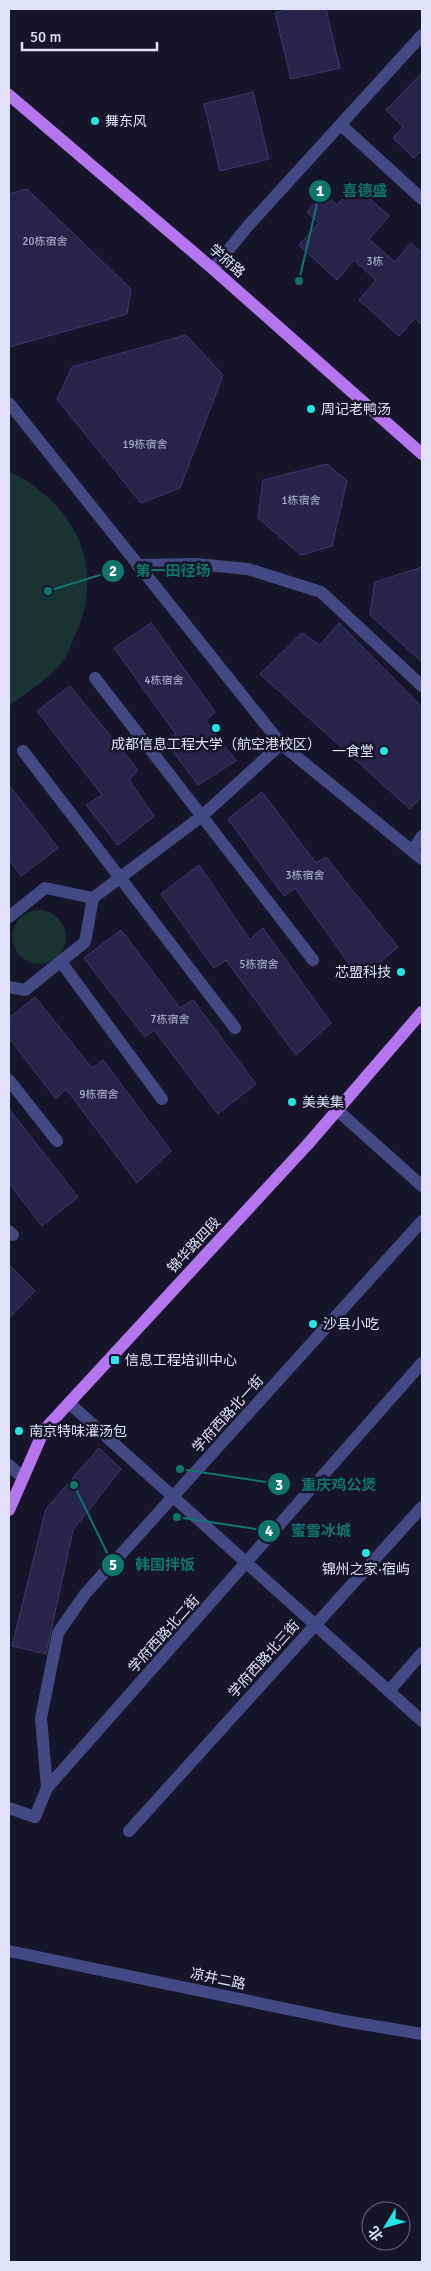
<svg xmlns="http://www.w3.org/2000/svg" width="431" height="2271" viewBox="0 0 431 2271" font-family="Signika,'Noto Sans SC',sans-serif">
<rect width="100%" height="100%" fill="#16152a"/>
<g fill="#183330">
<path d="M9,472C23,477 33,484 44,494C87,530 98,580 77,631C72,642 67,657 60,665C46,681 25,693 9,706Z"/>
<circle cx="39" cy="937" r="27"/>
</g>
<g fill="#272349" stroke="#3e3872">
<path d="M291,9H326L340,68L291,79L275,13Z"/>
<path d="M422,73V150L414,158L393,138L403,127L386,110Z"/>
<path d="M253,92L269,159L220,171L204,104Z"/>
<path d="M355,185L389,216L369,239L395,262L411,243L422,253V325L415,318L399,336L359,300L376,280L354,260L337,280L299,245L319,223L307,212L324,193L337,205Z"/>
<path d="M27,189L131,289L127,314L9,347V194Z"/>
<path d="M186,335L223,375L180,488L141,503L57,399L72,367Z"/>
<path d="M327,464L347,481L332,546L301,555L258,518L263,480Z"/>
<path d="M422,567V662L370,615L375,582Z"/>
<path d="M151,623L215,712L206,721L236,761L198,785L165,741L176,734L114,648Z"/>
<path d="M339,623L422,707V796L410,809L260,674L302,633L320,645Z"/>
<path d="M70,686L138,770L129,780L154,816L118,845L86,805L102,795L37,711Z"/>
<path d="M9,785L58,848L21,876L9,860Z"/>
<path d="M262,792L316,863L326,857L398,947L360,979L295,888L284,896L228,819Z"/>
<path d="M199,865L250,940L263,928L331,1023L296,1055L226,960L214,968L161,894Z"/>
<path d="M121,930L180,1008L193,1000L256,1084L218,1114L154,1030L145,1037L84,958Z"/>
<path d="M35,997L92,1068L103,1060L171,1151L137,1183L66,1089L56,1099L9,1038V1018Z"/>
<path d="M9,1109L78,1197L42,1226L9,1183Z"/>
<path d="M9,1265L35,1291L9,1318Z"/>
<path d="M99,1448L121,1469L73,1530L46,1654L12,1646L46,1509Z"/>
</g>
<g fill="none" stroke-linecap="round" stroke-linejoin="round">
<g stroke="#454983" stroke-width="12">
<path d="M341,125L422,199"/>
<path d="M213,269L247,227L422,35"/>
<path d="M9,403L281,744L422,859"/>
<path d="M137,565L196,564L248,569L321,592L422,686"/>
<path d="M95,678L313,960"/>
<path d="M23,751L235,1028"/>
<path d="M412,851L422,836"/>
<path d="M9,917L45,888L93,898L202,816L281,744"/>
<path d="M61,962L162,1099"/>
<path d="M9,987L25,990L85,942L93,898"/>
<path d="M9,1080L57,1141"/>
<path d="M337,1110L422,1186"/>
<path d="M9,1231L13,1235"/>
<path d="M69,1403L422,1721"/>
<path d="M9,1465L23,1478"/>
<path d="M389,1691L422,1653"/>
<path d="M47,1788L422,1363"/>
<path d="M9,1808L35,1817L47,1788L41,1718L58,1633L85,1594L422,1221"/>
<path d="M129,1831L422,1507"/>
<path d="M9,1951L345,2021L422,2034"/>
</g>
<g stroke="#b575ee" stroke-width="12">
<path d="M9,95L213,269L422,454"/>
<path d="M9,1510L44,1430L308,1144L422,1012"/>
</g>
</g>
<g fill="#24e4e4" stroke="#16152a" stroke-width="2">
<circle cx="95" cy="121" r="5"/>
<circle cx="311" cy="409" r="5"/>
<circle cx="216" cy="728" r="5"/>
<circle cx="384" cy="751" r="5"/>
<circle cx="401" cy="972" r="5"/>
<circle cx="292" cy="1102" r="5"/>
<circle cx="313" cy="1324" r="5"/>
<rect x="110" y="1355" width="10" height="10" rx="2.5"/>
<circle cx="19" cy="1431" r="5"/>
<circle cx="366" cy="1553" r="5"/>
</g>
<g text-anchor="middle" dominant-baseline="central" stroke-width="5" stroke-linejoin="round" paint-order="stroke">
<g font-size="11" fill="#b3b2ce">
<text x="45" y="241">20栋宿舍</text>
<text x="375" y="261">3栋</text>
<text x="145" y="444">19栋宿舍</text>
<text x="301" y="500">1栋宿舍</text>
<text x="164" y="680">4栋宿舍</text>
<text x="305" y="875">3栋宿舍</text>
<text x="259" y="964">5栋宿舍</text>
<text x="170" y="1019">7栋宿舍</text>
<text x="99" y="1094">9栋宿舍</text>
</g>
<g font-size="14" fill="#e2e1fb" stroke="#16152a" text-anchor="start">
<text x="105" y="121">舞东风</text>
<text x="321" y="409">周记老鸭汤</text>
<text x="216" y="744" text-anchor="middle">成都信息工程大学（航空港校区）</text>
<text x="374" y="751" text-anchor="end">一食堂</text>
<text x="391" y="972" text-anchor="end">芯盟科技</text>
<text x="302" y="1102">美美集</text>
<text x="323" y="1324">沙县小吃</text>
<text x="125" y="1360">信息工程培训中心</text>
<text x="29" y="1431">南京特味灌汤包</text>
<text x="366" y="1569" text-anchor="middle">锦州之家·宿屿</text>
</g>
<g font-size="14" fill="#e2e1fb" stroke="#16152a">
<text transform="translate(227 261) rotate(41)">学府路</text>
<text transform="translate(194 1245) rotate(-47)">锦华路四段</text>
<text transform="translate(228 1414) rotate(-48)">学府西路北一街</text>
<text transform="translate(164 1634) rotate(-48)">学府西路北二街</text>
<text transform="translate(264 1659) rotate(-48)">学府西路北三街</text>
<text transform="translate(218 1979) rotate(12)">凉井二路</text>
</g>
</g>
<path fill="none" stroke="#0f766e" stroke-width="2" d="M299 281L320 191M48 591L113 571M180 1469L279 1484M177 1517L269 1531M74 1485L113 1565"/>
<g fill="#0f766e" stroke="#16152a" stroke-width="2">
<circle cx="299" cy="281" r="5"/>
<circle cx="48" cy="591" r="5"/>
<circle cx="180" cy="1469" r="5"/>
<circle cx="177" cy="1517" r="5"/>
<circle cx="74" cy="1485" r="5"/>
<circle cx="320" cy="191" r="12"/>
<circle cx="113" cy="571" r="12"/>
<circle cx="279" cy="1484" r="12"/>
<circle cx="269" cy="1531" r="12"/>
<circle cx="113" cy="1565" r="12"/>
</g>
<g font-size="15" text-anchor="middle" font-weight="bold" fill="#fff">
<text x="320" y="196">1</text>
<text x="113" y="576">2</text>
<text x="279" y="1490">3</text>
<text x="269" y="1536">4</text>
<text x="113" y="1570">5</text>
</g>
<g font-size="15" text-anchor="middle" font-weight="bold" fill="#0f766e" stroke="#16152a" stroke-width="5" stroke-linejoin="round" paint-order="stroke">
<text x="365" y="196">喜德盛</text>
<text x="173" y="576">第一田径场</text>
<text x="339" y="1490">重庆鸡公煲</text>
<text x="321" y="1536">蜜雪冰城</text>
<text x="165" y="1570">韩国拌饭</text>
</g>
<rect width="431" height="2271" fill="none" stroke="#e2e1fb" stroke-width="20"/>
<g transform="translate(386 2226) rotate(233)"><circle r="24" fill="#16152a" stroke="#68677e"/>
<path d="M0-4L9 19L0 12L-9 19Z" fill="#24e4e4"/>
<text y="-8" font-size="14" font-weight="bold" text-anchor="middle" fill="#e2e1fb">北</text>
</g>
<path d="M22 42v8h135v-8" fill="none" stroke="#e2e1fb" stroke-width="2.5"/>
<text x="30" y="42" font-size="15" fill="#e2e1fb" stroke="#16152a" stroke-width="4" paint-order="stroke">50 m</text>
</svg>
